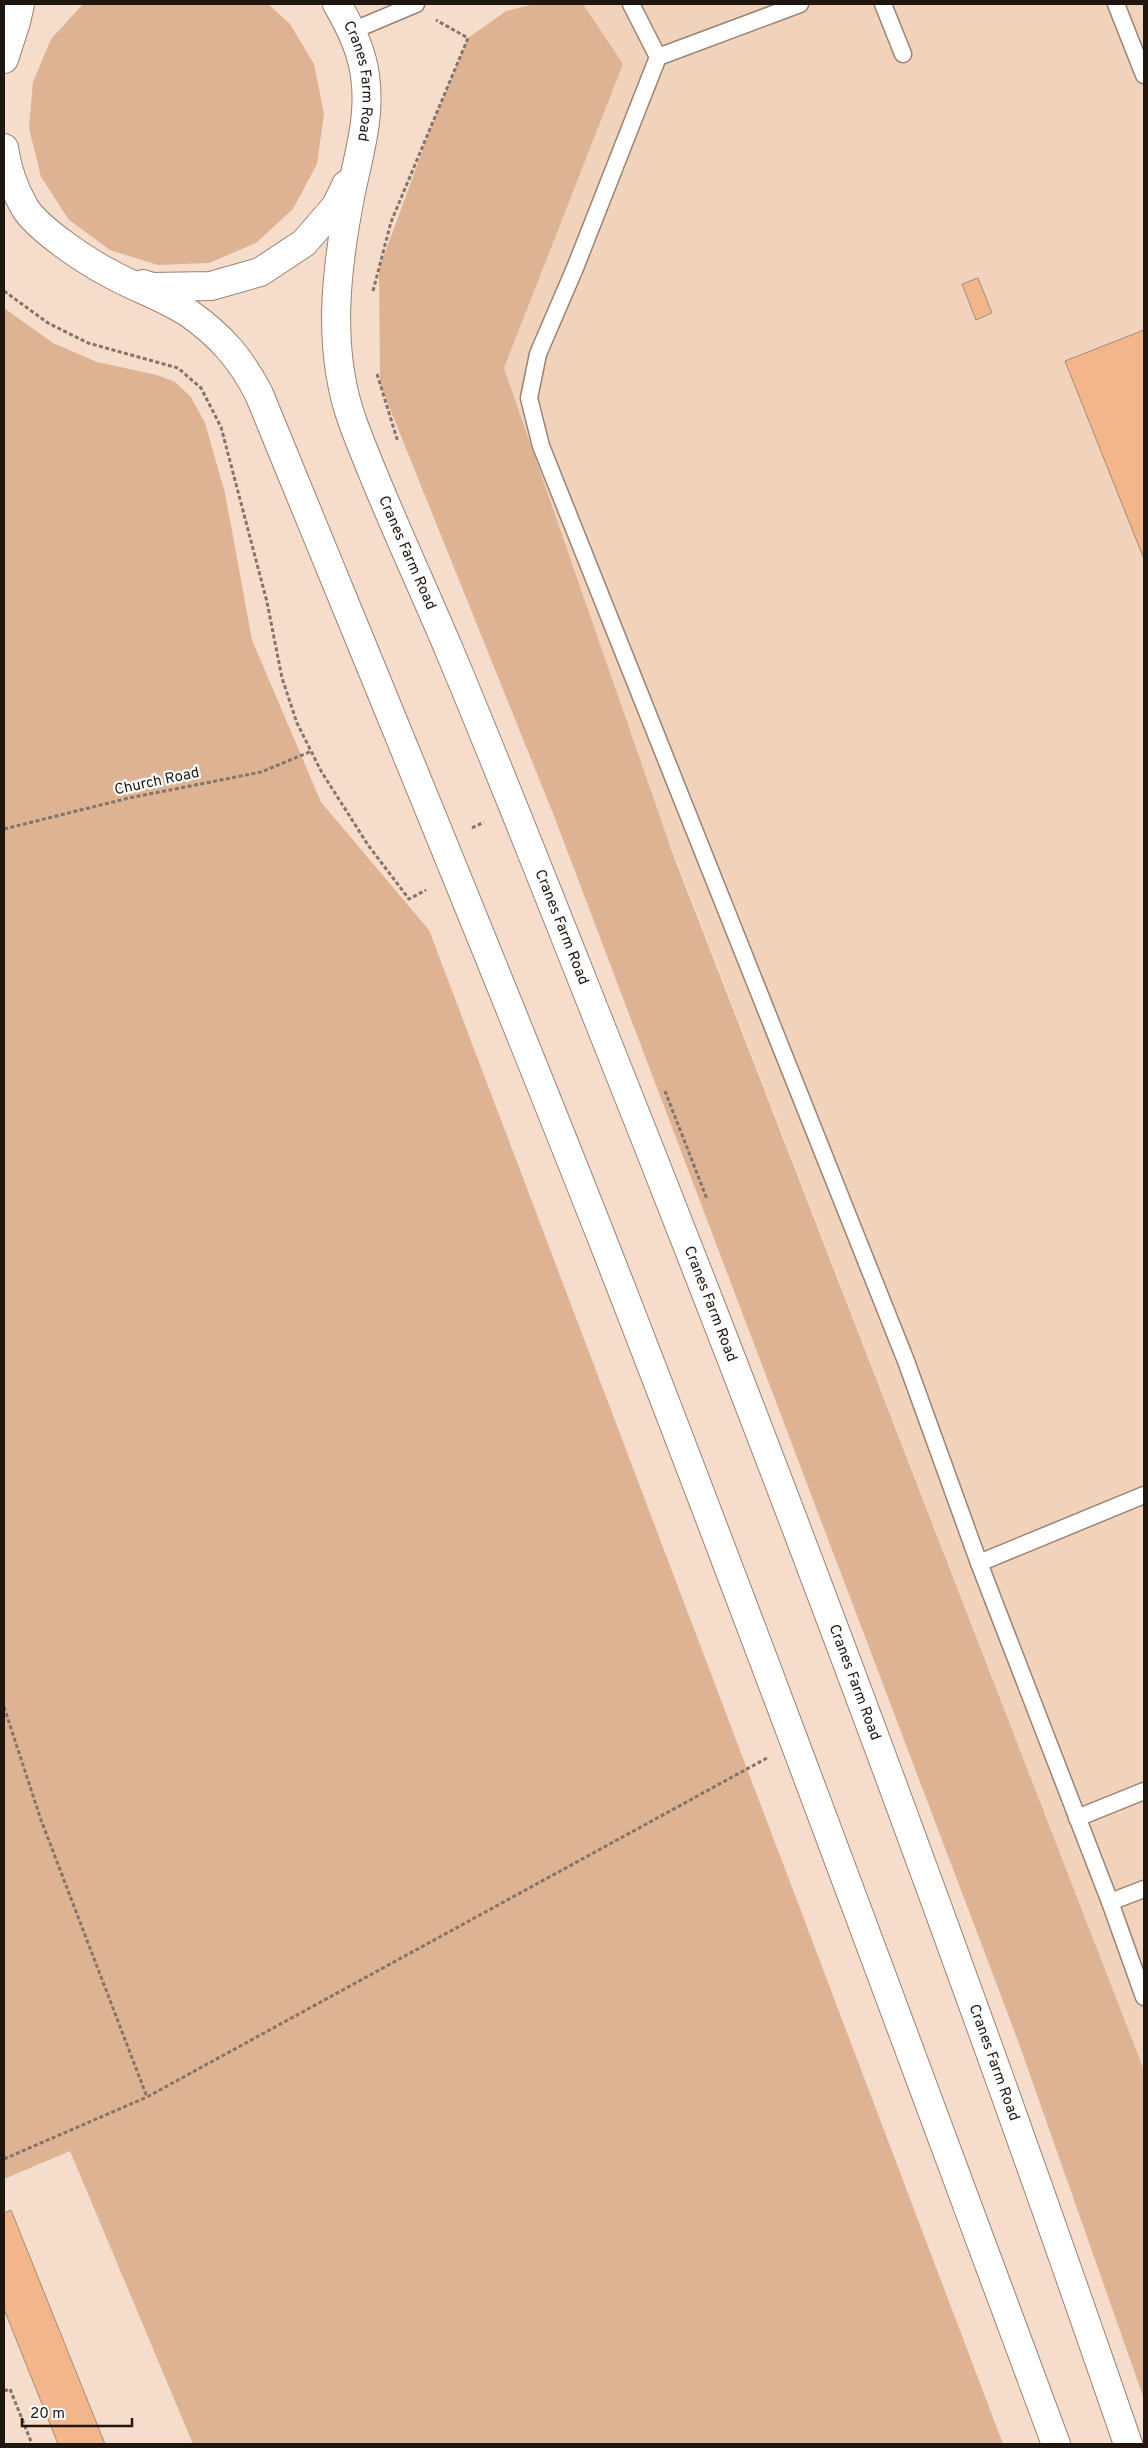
<svg xmlns="http://www.w3.org/2000/svg" width="1148" height="2448" viewBox="0 0 1148 2448" font-family="Overpass,sans-serif">
<rect width="100%" height="100%" fill="#f6ddcb"/>
<path fill="#f1d2bb" d="M569,4H1144V2070L480,351Z"/>
<g fill="#deb394">
<path d="M83,4H268L290,24L314,64L324,114L317,164L293,209L256,243L209,263L158,265L110,250L69,220L41,177L29,128L33,82L51,39Z"/>
<path d="M535,4H583L623,64L504,368L674,857L1144,2070V2399L1017,2038L554,816L380,384L379,269L429,133L468,38L506,11Z"/>
<path d="M4,308L53,343L97,362L157,375L175,382L191,397L205,423L225,493L252,640L321,802L429,930L1003,2444H193L70,2151L4,2179Z"/>
</g>
<g fill="#f2b68a" stroke="#a48d7d">
<path d="M978,278L992,313L976,320L962,284Z"/>
<path d="M1144,330V559L1065,361Z"/>
<path d="M11,2210L105,2444H58L4,2309V2213Z"/>
</g>
<g fill="none" stroke-linecap="round" stroke-linejoin="round">
<defs>
<g id="service">
<path d="M631,4L658,57L575,268L538,354L529,398L541,446L906,1361L979,1563L1110,1902L1144,1997"/>
<path d="M883,4L903,54"/>
<path d="M1116,4L1144,75"/>
<path d="M352,31L416,4"/>
<path d="M658,57L800,4"/>
<path d="M979,1563L1144,1495"/>
<path d="M1077,1818L1144,1791"/>
<path d="M1110,1902L1144,1889"/>
</g>
<g id="primary">
<path id="s1" d="M337,4C350,26 362,50 365,76C371,115 359,154 351,192C336,268 326,349 353,423C382,501 418,576 450,652C502,776 551,901 601,1027C788,1495 964,1968 1128,2444"/>
<path d="M4,59L16,22L20,4"/>
<path d="M4,148C7,169 14,189 25,208C38,229 86,261 109,273C135,288 165,297 190,314C222,337 241,359 259,394C376,680 495,966 608,1254C762,1649 908,2047 1056,2444"/>
<path d="M143,284L152,287L211,286L260,272L304,243L336,206L346,185"/>
</g>
</defs>
<use href="#service" stroke="#9a8373" stroke-width="19"/>
<use href="#primary" stroke="#9a8373" stroke-width="30"/>
<g stroke="#857469" stroke-width="3" stroke-dasharray="4 2.5" stroke-linecap="butt">
<path d="M4,291L48,323L88,343L178,368L201,388L221,427L267,602L282,678L297,723L321,771L368,845L409,899L426,890"/>
<path d="M373,291L391,222L468,38L436,20"/>
<path d="M377,374L398,442"/>
<path d="M472,828L484,822"/>
<path d="M4,829L129,798L261,772L312,751"/>
<path d="M665,1091L707,1199"/>
<path d="M4,1707L41,1820L147,2097L767,1758"/>
<path d="M4,2159L147,2097"/>
<path d="M4,2391L10,2389L32,2444"/>
</g>
<use href="#service" stroke="#fff" stroke-width="16"/>
<use href="#primary" stroke="#fff" stroke-width="28"/>
</g>
<g text-anchor="middle" dominant-baseline="central" stroke-width="4.5" stroke-linejoin="round" paint-order="stroke">
<g font-size="15" fill="#1f1610" stroke="#fff">
<text stroke="none"><textPath href="#s1" startOffset="82">Cranes Farm Road</textPath></text>
<text stroke="none"><textPath href="#s1" startOffset="570">Cranes Farm Road</textPath></text>
<text transform="translate(157 782) rotate(-12)">Church Road</text>
<text stroke="none"><textPath href="#s1" startOffset="975">Cranes Farm Road</textPath></text>
<text stroke="none"><textPath href="#s1" startOffset="1380">Cranes Farm Road</textPath></text>
<text stroke="none"><textPath href="#s1" startOffset="1785">Cranes Farm Road</textPath></text>
<text stroke="none"><textPath href="#s1" startOffset="2190">Cranes Farm Road</textPath></text>
</g>
</g>
<rect width="1148" height="2448" fill="none" stroke="#1f1610" stroke-width="10"/>
<path d="M22 2418v8h110v-8" fill="none" stroke="#1f1610" stroke-width="2.5"/>
<text x="30" y="2418" font-size="15" fill="#1f1610" stroke="#ffffff" stroke-width="4" paint-order="stroke">20 m</text>
</svg>
